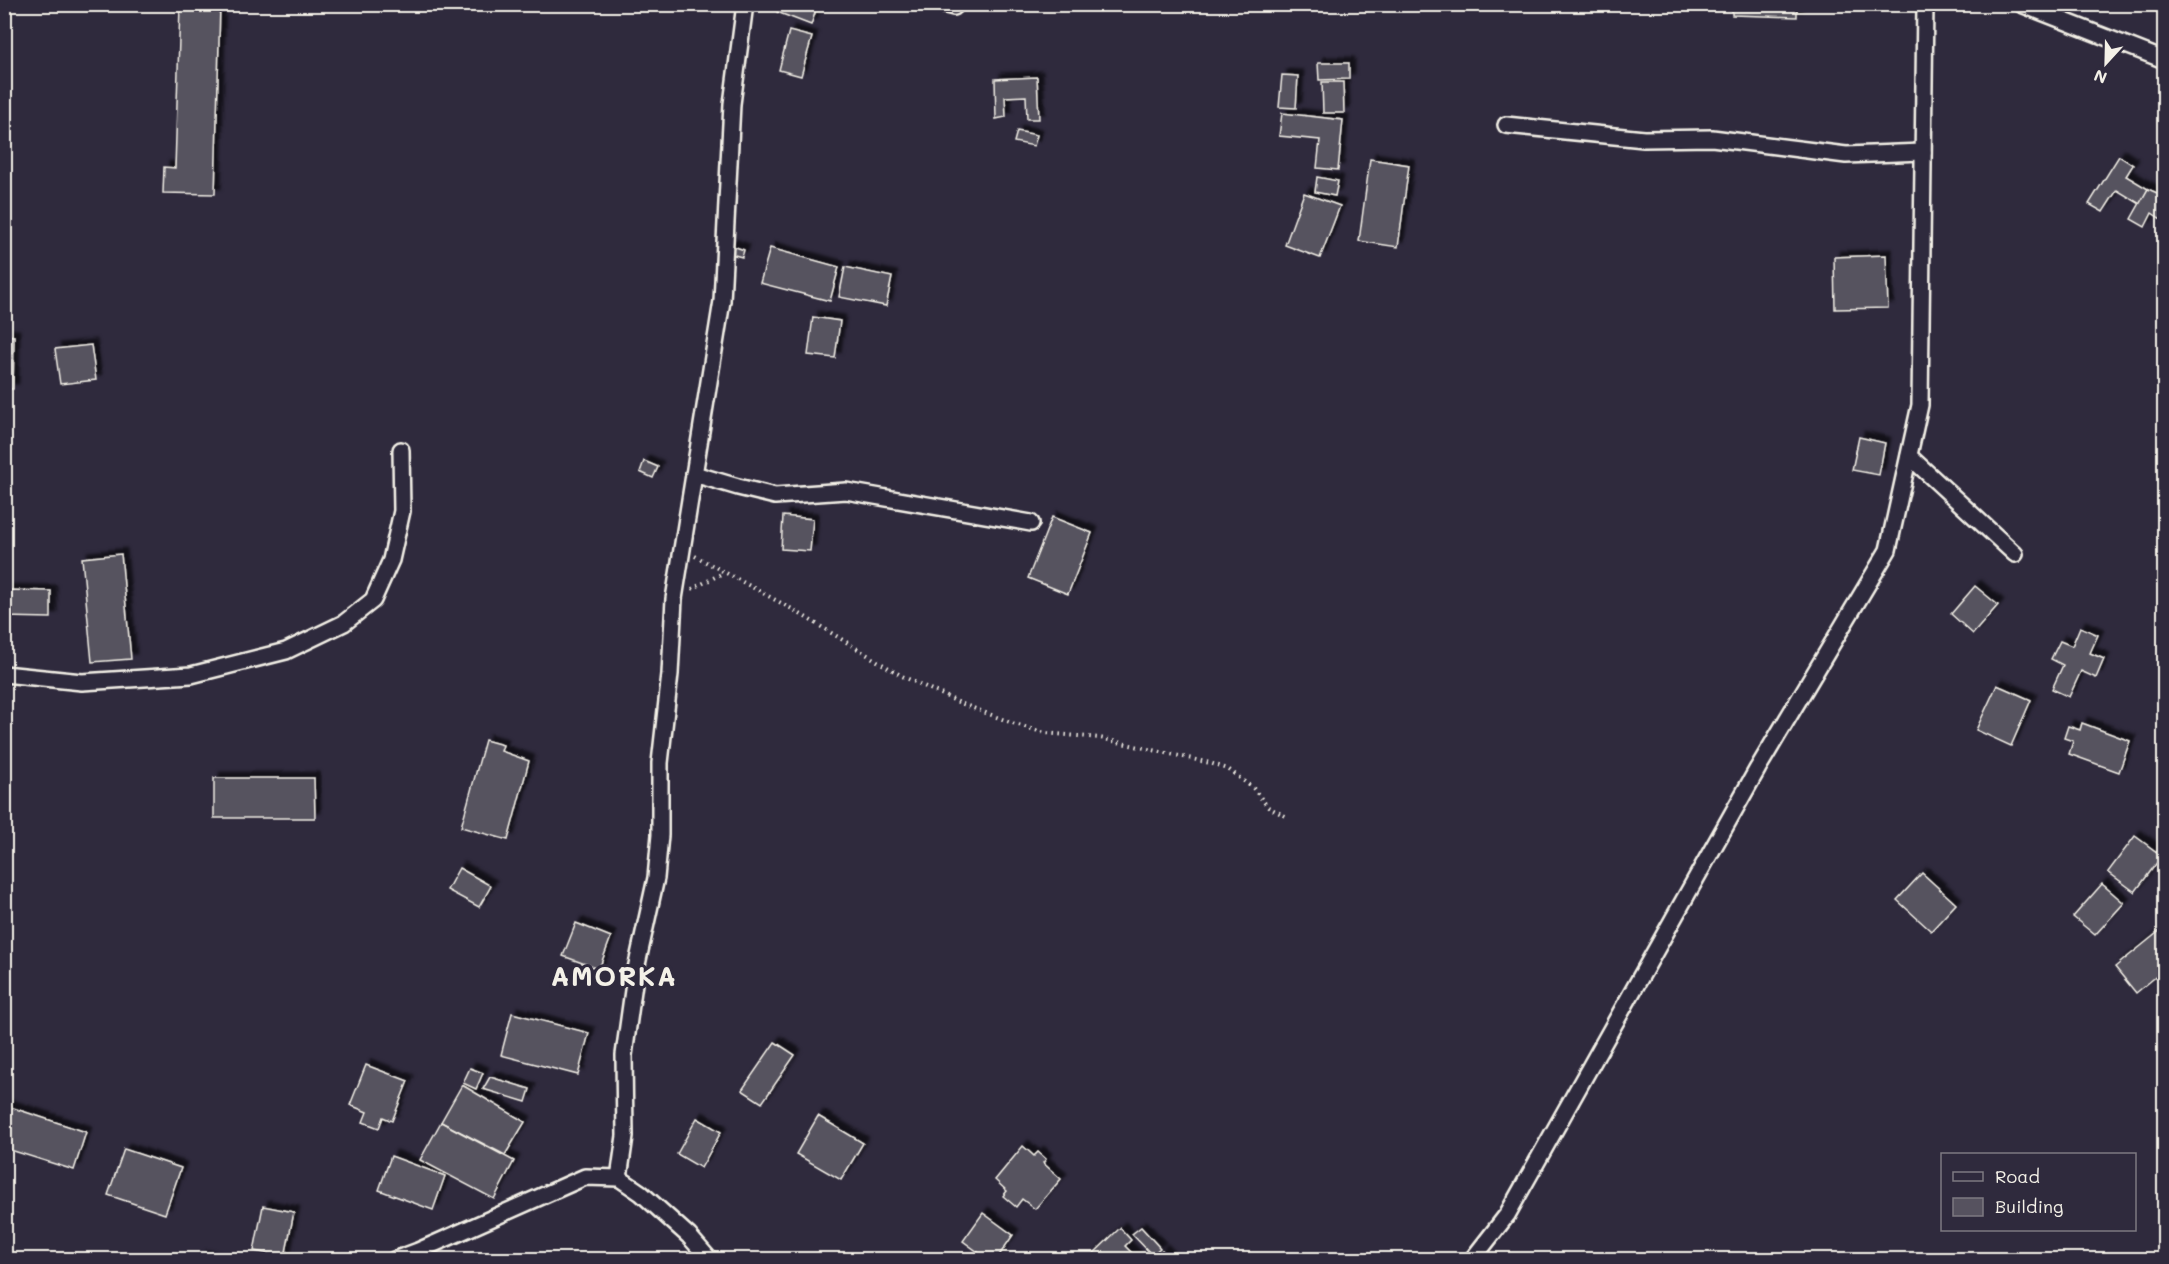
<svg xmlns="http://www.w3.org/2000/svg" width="2169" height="1264" viewBox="0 0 2169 1264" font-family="Mali,sans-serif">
<defs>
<filter id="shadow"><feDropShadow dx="5.5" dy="-5.5" stdDeviation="1.5" flood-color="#0009"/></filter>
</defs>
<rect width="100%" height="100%" fill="#2f2a3d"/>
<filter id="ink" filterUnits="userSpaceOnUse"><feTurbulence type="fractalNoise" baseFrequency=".0167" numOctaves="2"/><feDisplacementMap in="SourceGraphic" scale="12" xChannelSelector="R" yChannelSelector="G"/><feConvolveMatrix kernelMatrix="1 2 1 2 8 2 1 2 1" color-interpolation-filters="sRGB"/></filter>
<g filter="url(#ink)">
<g fill="#56525f" stroke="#f4f1e8" stroke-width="1.5" filter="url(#shadow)">
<path d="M220,4L215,194L163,193L164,167L175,168L180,6L161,4Z"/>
<path d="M780,4H818L811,25L777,12Z"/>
<path d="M1570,4H1608L1607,11Z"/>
<path d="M1732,4H1813V8L1797,7V17L1732,15Z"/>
<path d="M789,31L812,37L801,76L779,70Z"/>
<path d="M1318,63H1349V79L1319,80Z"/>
<path d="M1282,75L1298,76L1296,108L1279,107Z"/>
<path d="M1037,77L1039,119H1027L1026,96L1005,97L1006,117L996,119L995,79Z"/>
<path d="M1322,82H1343L1344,113H1323Z"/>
<path d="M1282,113L1343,120L1338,170L1317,168L1320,140L1279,136Z"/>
<path d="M1017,131L1037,135L1034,146L1014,142Z"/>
<path d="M2119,156L2133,165L2126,176L2148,189L2140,204L2117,190L2103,212L2089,204Z"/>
<path d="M1370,159L1409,165L1398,247L1359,241Z"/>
<path d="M1317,177L1338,181L1335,196L1315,192Z"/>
<path d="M2148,189L2164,196V221L2152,213L2145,227L2131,219Z"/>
<path d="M1304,193L1340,206L1320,258L1285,245Z"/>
<path d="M730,245L744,250L742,257L727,253Z"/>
<path d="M770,248L839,267L830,301L760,283Z"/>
<path d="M1886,255L1888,308L1835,309L1834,257Z"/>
<path d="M845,267L892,277L886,306L839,297Z"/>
<path d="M813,317L840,321L835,358L808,355Z"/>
<path d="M4,335L14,336L13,389H4Z"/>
<path d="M91,345L96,380L60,384L55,349Z"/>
<path d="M1859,437L1885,443L1879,475L1852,470Z"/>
<path d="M644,461L658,467L653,478L640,472Z"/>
<path d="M783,516L813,519L810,551L781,549Z"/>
<path d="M1052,517L1092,533L1068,594L1028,578Z"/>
<path d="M121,554L131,659L92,662L82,558Z"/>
<path d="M1975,586L1998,605L1973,634L1951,614Z"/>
<path d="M4,590L51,591V618L4,617Z"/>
<path d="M2080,627L2098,635L2090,653L2104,659L2096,678L2081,671L2069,697L2052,689L2063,665L2051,659L2060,641L2072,646Z"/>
<path d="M1997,685L2031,700L2011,746L1976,730Z"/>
<path d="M2082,723L2130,741L2119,772L2069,754L2073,741L2064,738L2068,726L2080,730Z"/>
<path d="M485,740L503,745L501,751L529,761L508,840L461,827Z"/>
<path d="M214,778H314L315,818H214Z"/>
<path d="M2135,836L2162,856L2135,892L2108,872Z"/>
<path d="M459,868L491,886L479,907L447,890Z"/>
<path d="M1922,873L1956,904L1931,931L1897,900Z"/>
<path d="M2102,884L2124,903L2095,935L2073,917Z"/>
<path d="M576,923L611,937L599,969L563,956Z"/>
<path d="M2162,929L2164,932V970L2136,993L2115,967Z"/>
<path d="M512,1013L589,1033L578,1075L501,1055Z"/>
<path d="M775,1042L795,1055L762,1103L742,1090Z"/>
<path d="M366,1065L408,1081L392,1121L383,1117L379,1128L363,1122L367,1112L350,1105Z"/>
<path d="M470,1068L483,1073L476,1089L463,1083Z"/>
<path d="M490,1077L530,1089L526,1102L483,1089Z"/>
<path d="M462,1085L525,1122L505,1155L441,1122Z"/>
<path d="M4,1105L86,1132L74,1170L4,1148Z"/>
<path d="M818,1116L863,1143L841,1180L796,1154Z"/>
<path d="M697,1118L721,1132L701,1168L677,1154Z"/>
<path d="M441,1122L514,1161L494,1199L420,1160Z"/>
<path d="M1023,1146L1034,1156L1038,1152L1046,1159L1043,1163L1061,1179L1035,1209L1022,1199L1016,1207L1003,1196L1007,1191L995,1180Z"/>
<path d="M124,1149L181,1168L165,1214L108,1195Z"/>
<path d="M391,1156L445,1176L433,1210L379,1190Z"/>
<path d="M263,1206L294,1212L285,1257L254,1251Z"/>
<path d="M983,1213L1013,1235L996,1260H989L963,1241Z"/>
<path d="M1141,1227L1160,1248L1152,1255L1132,1234Z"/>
<path d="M1120,1228L1131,1240L1125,1246L1136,1257L1133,1260H1096L1092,1255Z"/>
<path d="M1162,1250L1172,1260H1154Z"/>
<path d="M201,1256L223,1260H201Z"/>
</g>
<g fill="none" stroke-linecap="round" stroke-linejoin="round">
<defs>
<g id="street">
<path d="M942,4L954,7"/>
<path d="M2021,4L2164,60"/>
<path d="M1506,125L1644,139L1712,138L1846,155L1923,152"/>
<path d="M1909,456L2015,554"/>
<path d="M694,474L738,487L775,496L846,491L1031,523"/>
<path d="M4,674L82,682L191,675L286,651L344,623L373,600L391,560L402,511L401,450"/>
<path d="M619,1178L625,1136L624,1055L636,969L656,878L660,835V763L670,674L674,599L722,301L732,104L745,4"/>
<path d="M394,1260L418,1251L585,1177L619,1178L641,1193L689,1236L710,1260"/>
<path d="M1472,1260L1507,1215L1758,768L1888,550L1920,405L1925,4"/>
</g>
</defs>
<use href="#street" stroke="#f4f1e8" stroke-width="20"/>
<g stroke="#f4f1e8" stroke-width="4" stroke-dasharray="1.5 4.5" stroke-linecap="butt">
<path d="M695,556L792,609L902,676L960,703L1015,724L1045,733L1100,738L1210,763L1228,769L1253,788L1268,807L1289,818"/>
<path d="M692,589L723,573"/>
</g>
<use href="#street" stroke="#2f2a3d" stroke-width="15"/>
</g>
</g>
<g text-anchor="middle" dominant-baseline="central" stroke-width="6" stroke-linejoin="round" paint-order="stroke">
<g font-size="27" font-weight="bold" letter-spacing="1.5" fill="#f4f1e8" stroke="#2f2a3d">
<text x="614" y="975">AMORKA</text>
</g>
</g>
<rect width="2169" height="1264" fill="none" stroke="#2f2a3d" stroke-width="24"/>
<rect x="12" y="12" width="2145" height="1240" fill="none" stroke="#f4f1e8" stroke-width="2" filter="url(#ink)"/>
<rect x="1941" y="1153" width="195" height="78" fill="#2f2a3d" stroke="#7e7a81" stroke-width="1.5"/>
<rect x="1953" y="1172" width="30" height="9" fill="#2f2a3d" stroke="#7e7a81" stroke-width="1.5"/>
<text x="1995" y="1183" font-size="18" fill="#f4f1e8">Road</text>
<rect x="1953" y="1198" width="30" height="18" fill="#56525f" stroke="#7e7a81" stroke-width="1.5"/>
<text x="1995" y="1213" font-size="18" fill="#f4f1e8">Building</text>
<g transform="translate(2106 63) rotate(202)" stroke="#2f2a3d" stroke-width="4.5" paint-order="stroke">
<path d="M0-4.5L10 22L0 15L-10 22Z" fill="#f4f1e8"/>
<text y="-9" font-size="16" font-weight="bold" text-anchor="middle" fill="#f4f1e8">N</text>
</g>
</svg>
